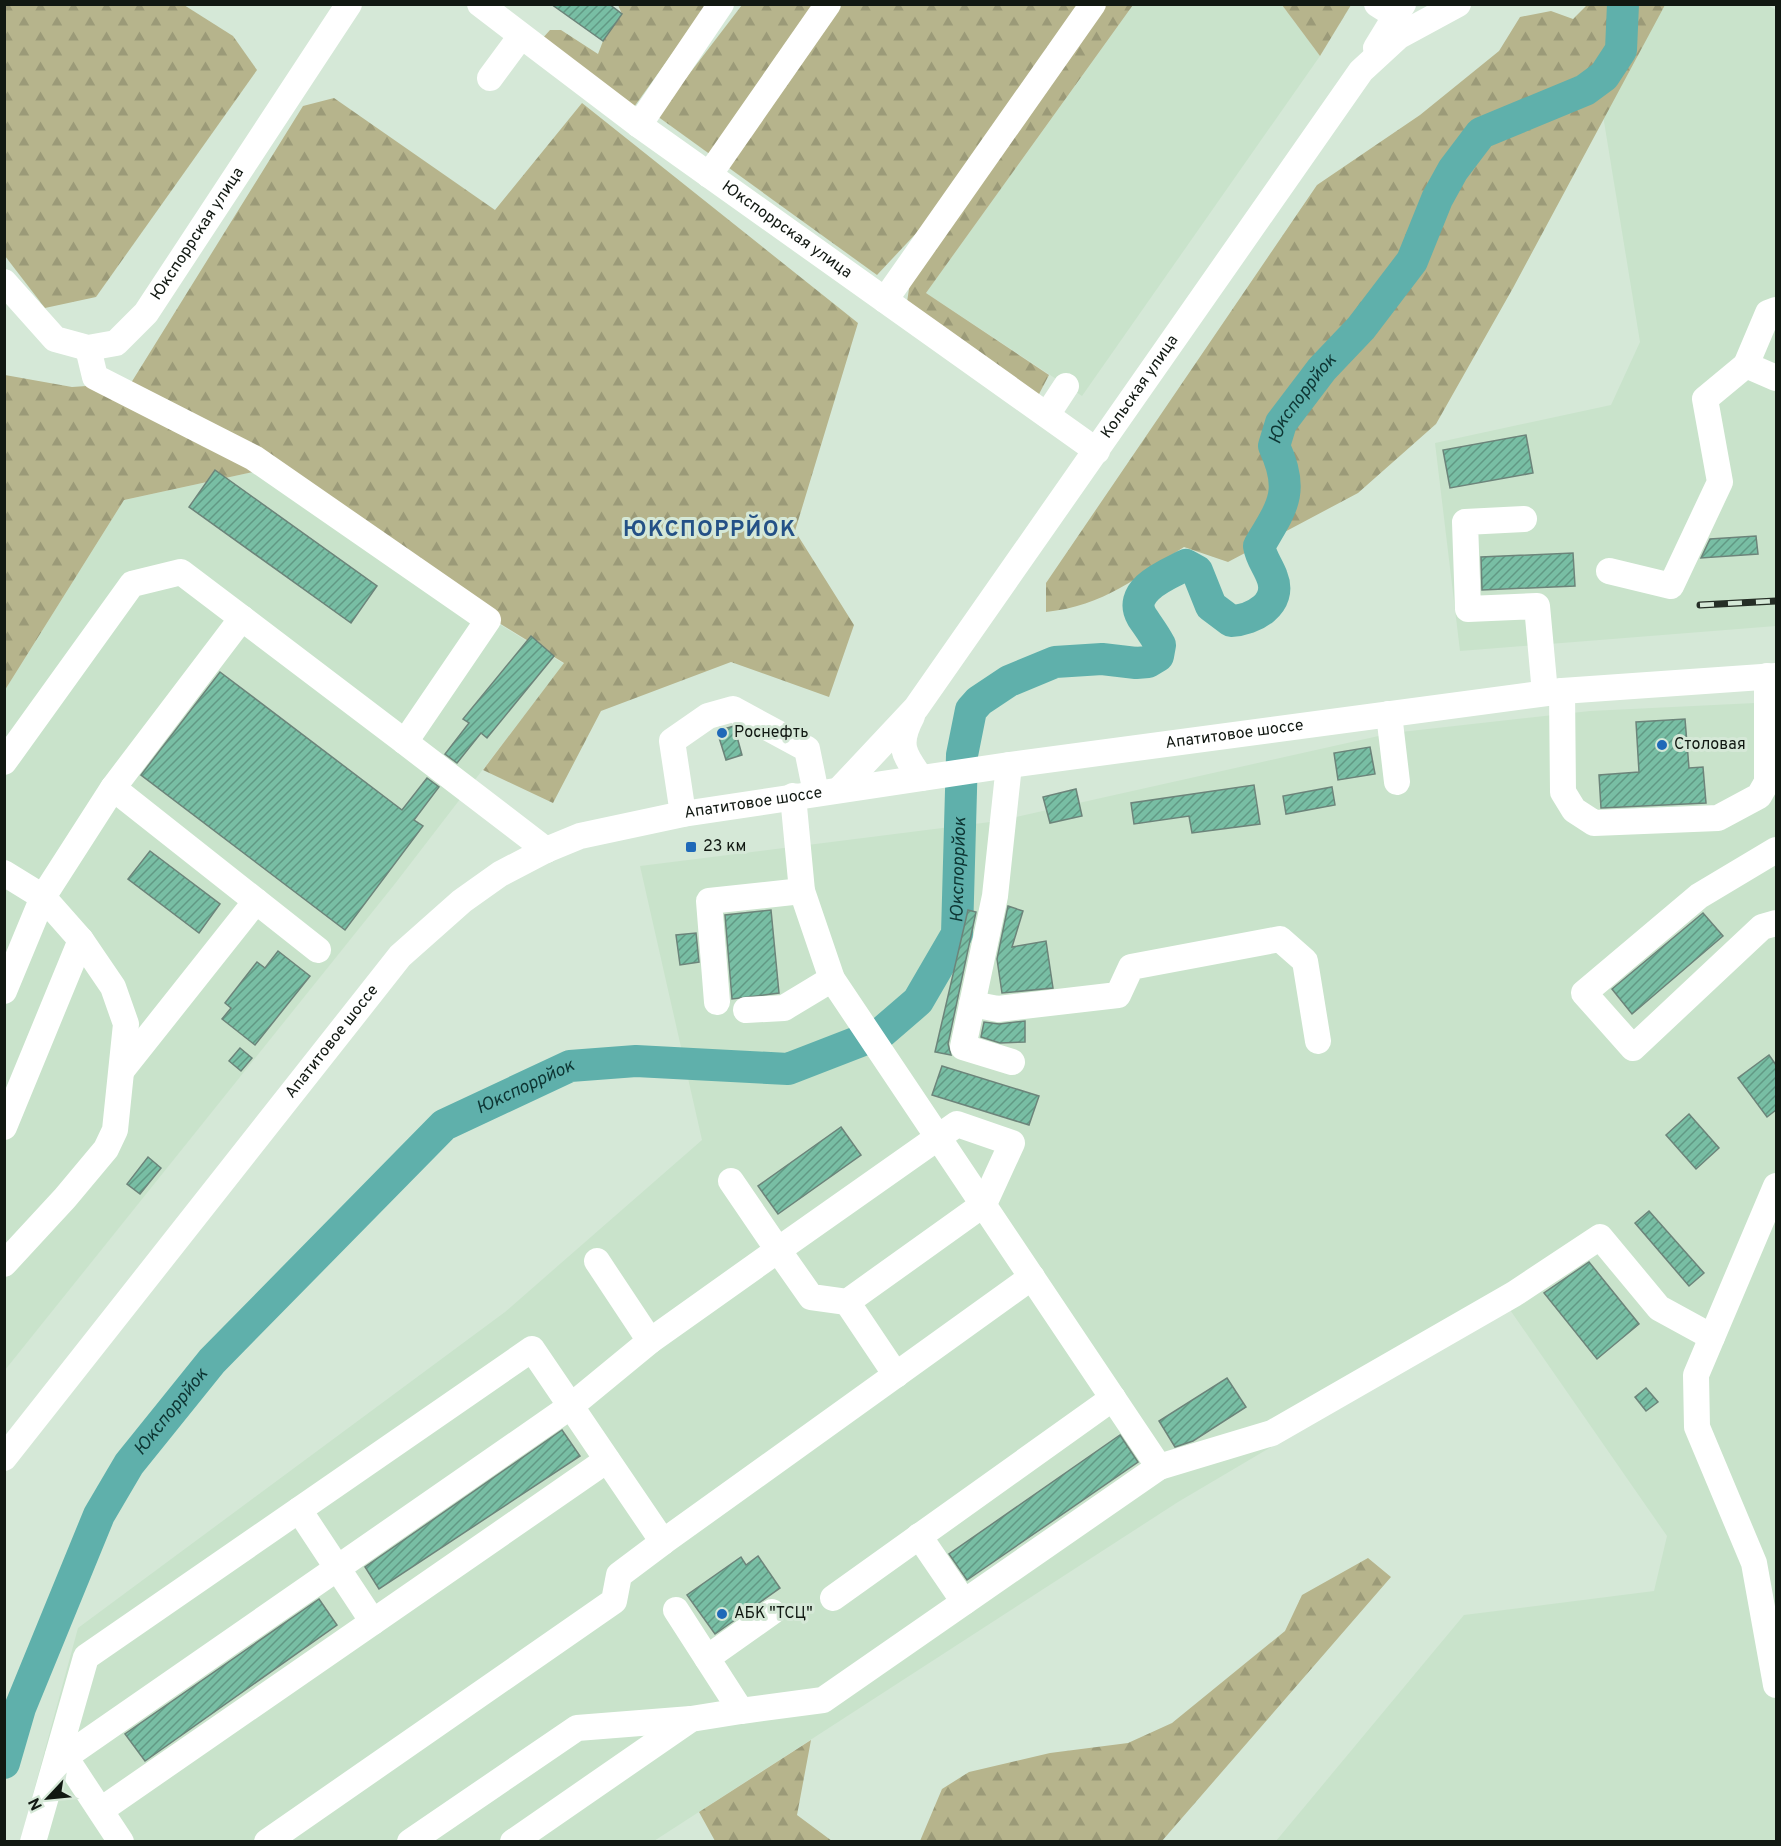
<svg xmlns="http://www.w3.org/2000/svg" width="1781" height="1846" viewBox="0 0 1781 1846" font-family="Overpass,sans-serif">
<defs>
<pattern id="forest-firs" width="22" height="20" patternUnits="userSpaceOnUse" patternTransform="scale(1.5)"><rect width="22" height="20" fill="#b6b48c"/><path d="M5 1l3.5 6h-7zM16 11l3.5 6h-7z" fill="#9b9a78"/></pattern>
<pattern id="building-hatch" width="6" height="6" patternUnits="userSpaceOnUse" patternTransform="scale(1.5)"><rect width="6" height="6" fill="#78bea4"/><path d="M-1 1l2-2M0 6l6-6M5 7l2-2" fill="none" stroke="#619984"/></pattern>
</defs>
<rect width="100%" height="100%" fill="#d5e8d7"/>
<g fill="#c9e3cb">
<path d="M1766,4L1776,10V626L1460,651L1435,443L1611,405L1640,342L1585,5Z"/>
<path d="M1133,5H1282L1320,56L1082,396L926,293Z"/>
<path d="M253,472L564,664L394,885L5,1370V690L124,500Z"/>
<path d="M1776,702V1841H1276L1464,1615L1654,1591L1667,1536L1508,1307L1178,1502L654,1841L20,1842L78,1628L505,1312L702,1140L640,866L998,821L1392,733L1590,711Z"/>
</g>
<g fill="url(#forest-firs)">
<path d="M5,4L184,5L233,36L257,70L96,297L45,308L5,256Z"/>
<path d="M618,5H707L634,107L541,40L550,30H561L598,54L603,41L622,14Z"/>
<path d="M742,5H1083L937,211L877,275L657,116Z"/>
<path d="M1103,5H1133L926,293L1049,375L1038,396L907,302L911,276Z"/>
<path d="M1282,5H1351L1320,56Z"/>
<path d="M1587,5H1665L1513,288L1436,424L1358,493L1228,562L1184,547C1137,577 1104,606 1046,612V583L1317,185L1420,115L1499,51L1520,17L1551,11L1573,19Z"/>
<path d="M334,98L495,210L582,103L858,323L795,531L854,625L829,697L731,662L601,711L553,803L483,770L564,663L253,472L124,500L5,690V375L72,387L131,383L303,106Z"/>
<path d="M1368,1558L1391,1577L1162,1841H920L942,1789L969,1772L1050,1753L1128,1743L1172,1723L1285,1631L1302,1595Z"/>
<path d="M811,1740L797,1815L832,1841H715L699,1812Z"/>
</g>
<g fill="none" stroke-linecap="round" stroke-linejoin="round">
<path stroke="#5fb0ab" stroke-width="32" id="s1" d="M4,1763L20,1708L99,1515L129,1464L212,1361L444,1125L570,1066L636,1061L788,1069L881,1033L918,1001L957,934L962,755L971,710L979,701L1009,681L1055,662L1102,659L1136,663L1148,662L1158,656L1160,645C1155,635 1148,626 1142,617C1126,590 1169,574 1186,565L1197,571L1211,606L1231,621C1253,620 1283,604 1272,577C1268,566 1261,558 1259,546C1283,506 1295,491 1274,446L1281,423L1322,369L1361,328L1412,261L1437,199L1453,170L1481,133L1585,90L1604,76L1621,50L1623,4"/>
</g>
<g fill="url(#building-hatch)" stroke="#6c847a" stroke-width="1.5">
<path d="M551,4H609L622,14L603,41Z"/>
<path d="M1526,435L1533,473L1450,488L1443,450Z"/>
<path d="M215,470L377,586L351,623L189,507Z"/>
<path d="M1756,536L1758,554L1701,558L1710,539Z"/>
<path d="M1573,553L1575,586L1482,590L1481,557Z"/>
<path d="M531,636L554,656L487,738L481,733L457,763L445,754L469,723L463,719Z"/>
<path d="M220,672L402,810L427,778L439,787L414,820L423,826L345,930L141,775Z"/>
<path d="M1685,719L1689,768L1703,767L1706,803L1601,808L1599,775L1639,772L1636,722Z"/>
<path d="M734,726L742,755L726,760L717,731Z"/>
<path d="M1370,747L1375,774L1338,780L1334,753Z"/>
<path d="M1254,785L1260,824L1192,833L1189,816L1134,824L1131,803Z"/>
<path d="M1332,787L1335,805L1286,814L1283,796Z"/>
<path d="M1076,789L1082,816L1050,823L1043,797Z"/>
<path d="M150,851L220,904L199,933L128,879Z"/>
<path d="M1008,906L1023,911L1012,947L1046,941L1053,988L1002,993L997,959Z"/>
<path d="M771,910L779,993L732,999L725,915Z"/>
<path d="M968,910L976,912L948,1044L951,1055L935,1052Z"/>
<path d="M1703,913L1723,936L1632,1014L1612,989Z"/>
<path d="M696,933L699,962L680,965L676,935Z"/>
<path d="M278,951L310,976L255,1045L222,1019L231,1008L225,1003L257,962L265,968Z"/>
<path d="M1025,1021V1042L1000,1043L981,1037L984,1022L999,1024Z"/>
<path d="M240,1048L252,1058L241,1071L229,1061Z"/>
<path d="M1769,1055L1776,1065V1110L1767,1117L1738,1078Z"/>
<path d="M942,1066L1039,1096L1029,1125L932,1095Z"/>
<path d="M1689,1114L1719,1148L1696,1169L1666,1135Z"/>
<path d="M841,1127L861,1155L778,1214L758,1186Z"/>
<path d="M148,1157L161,1168L140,1194L127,1184Z"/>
<path d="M1649,1211L1704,1273L1689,1286L1635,1223Z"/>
<path d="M1589,1262L1639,1324L1597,1359L1544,1293Z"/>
<path d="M1227,1378L1246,1407L1193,1441L1175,1447L1159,1421Z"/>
<path d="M1646,1388L1658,1402L1646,1411L1635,1397Z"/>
<path d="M562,1430L580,1456L379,1589L365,1567Z"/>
<path d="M1120,1435L1138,1462L967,1580L949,1554Z"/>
<path d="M758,1556L780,1588L715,1634L687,1595L741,1557L746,1565Z"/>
<path d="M319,1599L337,1625L145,1761L125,1734Z"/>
</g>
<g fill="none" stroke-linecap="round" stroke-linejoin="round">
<g stroke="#fff" stroke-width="26">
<path id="s2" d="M480,4L639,125L1097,451"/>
<path d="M1377,4L1396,16"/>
<path d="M1376,48L1403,4"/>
<path d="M490,78L521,36"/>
<path d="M639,125L721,4"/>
<path d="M709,175L828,4"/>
<path id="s3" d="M4,282L55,339L88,348L116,343L146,313L349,4"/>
<path d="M885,300L1093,4"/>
<path d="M1776,310L1768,313L1746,365L1776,378"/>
<path d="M1047,415L1066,386"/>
<path d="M1524,519L1465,522L1468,609L1537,606L1545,693"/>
<path d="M1609,571L1671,586L1720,482L1705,399L1746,365"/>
<path d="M1562,691L1563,792L1574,810L1594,823L1718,818L1759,796L1767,782V676"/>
<path d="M1389,714L1397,782"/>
<path d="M912,716C897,744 903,754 921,778"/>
<path d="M405,742L546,850"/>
<path d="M4,762L132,584L181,572L405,742L488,620L254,458L95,377L88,348"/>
<path d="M1009,765L995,896L963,1047L1012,1062"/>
<path d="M113,788L256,901L122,1070"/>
<path id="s4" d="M839,790L916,708L1361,71L1399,36L1458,4"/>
<path d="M793,796L802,891L832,979L1159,1467L1272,1433L1514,1294L1600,1237L1659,1308L1712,1337"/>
<path d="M683,814L672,741L708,716L733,709L807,749L816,793"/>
<path d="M1776,850L1699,896L1584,993L1633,1048L1762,927L1776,923"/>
<path d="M4,873L43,897L4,991"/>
<path d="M256,901L318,950"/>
<path d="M717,1002L709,901L802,891"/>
<path d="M972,1004L998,1009L1118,995L1131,967L1280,939L1305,961L1318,1041"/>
<path d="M746,1010L784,1008L832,979"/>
<path d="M957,1124L1012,1143L984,1204L847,1302L811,1297L778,1250Z"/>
<path d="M4,1127L81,940L43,897L113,788L242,618"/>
<path d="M1776,1186L1696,1375L1697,1427L1754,1563L1776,1685"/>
<path d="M597,1261L650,1341"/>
<path d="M4,1264L65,1198L106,1149L115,1130L126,1024L113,987L81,940"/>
<path d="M847,1302L896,1375"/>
<path id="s5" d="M4,1458L400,956L462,901L500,874L546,850L580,836L683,814L1009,765L1562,691L1776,676"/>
<path d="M299,1510L373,1622"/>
<path d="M919,1536L964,1602"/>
<path d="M833,1598L1113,1398"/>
<path d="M676,1610L741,1711L823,1700L1159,1467"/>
<path d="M707,1658L772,1612"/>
<path d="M58,1756L65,1757L121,1842"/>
<path d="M65,1757L571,1406L650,1341L778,1250L731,1181"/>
<path d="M101,1810L607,1460"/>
<path d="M33,1842L86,1657L532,1349L663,1542L1032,1277"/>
<path d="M267,1842L614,1601L619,1575L663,1542"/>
<path d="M410,1842L577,1728L691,1719"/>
<path d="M513,1842L691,1719L741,1711"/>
</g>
<defs>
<path id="rail" d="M1700,605L1776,601"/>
</defs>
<use href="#rail" stroke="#252e26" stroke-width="7"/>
<use href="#rail" stroke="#d5e8d7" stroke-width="4.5" stroke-dasharray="14" stroke-linecap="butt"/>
</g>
<g fill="#1f69b8" stroke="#d5e8d7" stroke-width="2">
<circle cx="722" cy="733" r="6"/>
<circle cx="1662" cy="745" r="6"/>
<rect x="685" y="841" width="12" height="12" rx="3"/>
<circle cx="722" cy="1614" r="6"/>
</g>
<g text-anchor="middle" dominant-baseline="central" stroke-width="6" stroke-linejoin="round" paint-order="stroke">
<g font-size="16" fill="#111812" stroke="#d5e8d7">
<text stroke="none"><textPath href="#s2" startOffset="381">Юкспоррская улица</textPath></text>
<text stroke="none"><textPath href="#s3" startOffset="276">Юкспоррская улица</textPath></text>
<text stroke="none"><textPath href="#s4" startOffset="504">Кольская улица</textPath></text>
<text stroke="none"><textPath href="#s5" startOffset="1520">Апатитовое шоссе</textPath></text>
<text stroke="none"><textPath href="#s5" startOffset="1034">Апатитовое шоссе</textPath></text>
<text stroke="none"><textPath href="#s5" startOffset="530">Апатитовое шоссе</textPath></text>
</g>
<g font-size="16" fill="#111812" stroke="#d5e8d7" text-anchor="start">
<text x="734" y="733">Роснефть</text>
<text x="1674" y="745">Столовая</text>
<text x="703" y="847">23 км</text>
<text x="734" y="1614">АБК "ТСЦ"</text>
</g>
<g font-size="18" font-style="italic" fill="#0d3533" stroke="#d5e8d7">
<text stroke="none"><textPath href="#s1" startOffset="2265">Юкспоррйок</textPath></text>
<text stroke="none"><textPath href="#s1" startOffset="1436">Юкспоррйок</textPath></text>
<text stroke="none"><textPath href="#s1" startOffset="878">Юкспоррйок</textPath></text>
<text stroke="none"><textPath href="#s1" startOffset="392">Юкспоррйок</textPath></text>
</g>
<g font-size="22" font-weight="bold" letter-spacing="1.5" fill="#245186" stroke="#d5e8d7">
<text x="710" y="530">ЮКСПОРРЙОК</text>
</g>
</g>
<rect width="1781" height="1846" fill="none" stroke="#111812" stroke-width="12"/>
<g transform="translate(48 1798) rotate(244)" stroke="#d5e8d7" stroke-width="4.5" paint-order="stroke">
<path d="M0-4.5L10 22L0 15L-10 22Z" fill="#111812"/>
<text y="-9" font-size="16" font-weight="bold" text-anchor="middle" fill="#111812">N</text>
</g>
</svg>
